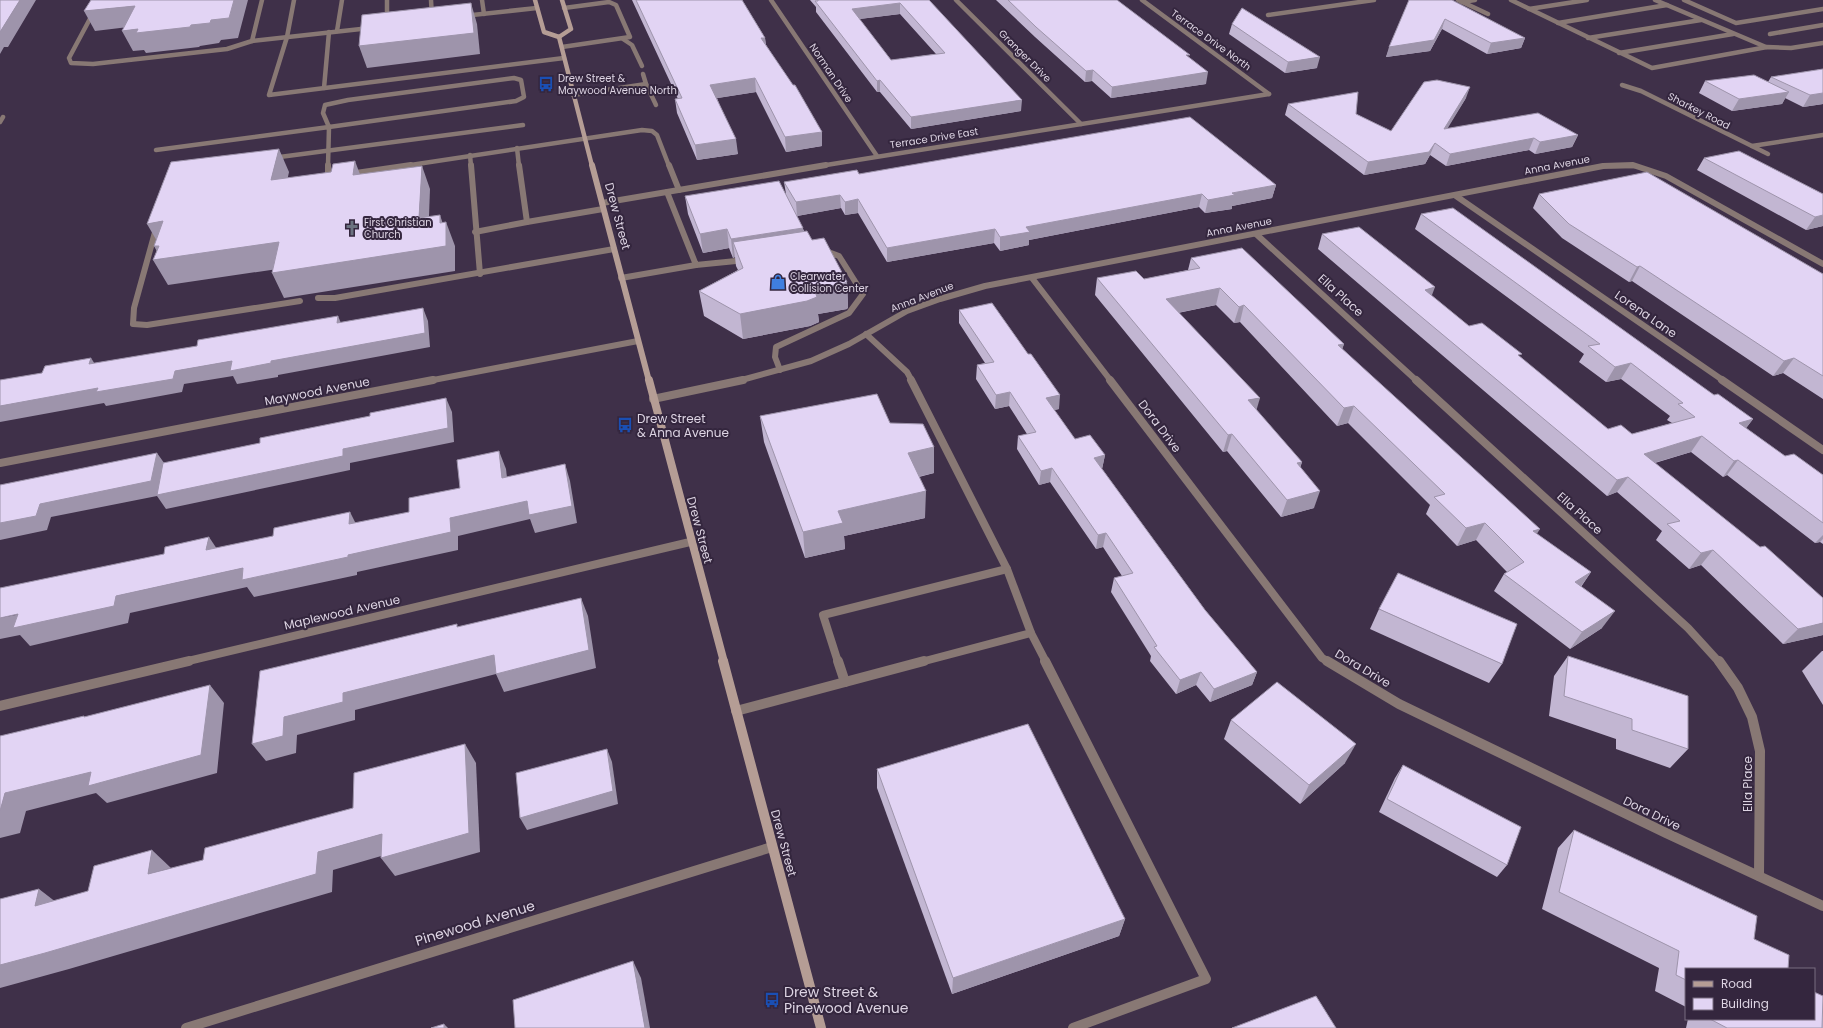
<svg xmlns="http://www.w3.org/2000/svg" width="1823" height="1028" viewBox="0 0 1823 1028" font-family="Poppins,sans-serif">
<rect width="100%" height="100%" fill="#3f3049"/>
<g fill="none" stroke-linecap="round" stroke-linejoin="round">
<g stroke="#887874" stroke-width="4.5">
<path d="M100,0L69,58L71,63L93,64L227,49L252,41"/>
<path d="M262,0L252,41L370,28"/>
<path d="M294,0L287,37L269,95L564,58"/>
<path d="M387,0V23"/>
<path d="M431,0L432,17"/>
<path d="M482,0L484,14"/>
<path d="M1511,0L1652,68L1767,47L1791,48L1823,43"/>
<path d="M1655,0L1766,47"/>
<path d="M1684,0L1736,23L1823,9"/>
<path d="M1462,2L1475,0"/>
<path d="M1529,9L1587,0"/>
<path d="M463,16L537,8"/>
<path d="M1558,23L1667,5"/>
<path d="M337,31L342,0"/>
<path d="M1770,34L1823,25"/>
<path d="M1588,38L1701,20"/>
<path d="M623,39L632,45L642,66"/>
<path d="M562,47L630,37L616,5L609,2L564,8"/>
<path d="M1619,53L1733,34"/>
<path d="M643,74L646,84"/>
<path d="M514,78L521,80L524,97L516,101L329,127L323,113L325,105L348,100Z"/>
<path d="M324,88L329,32"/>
<path d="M573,95L646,84L656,105"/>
<path d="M517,148L519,166"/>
<path d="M156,150L329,127L328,166"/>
<path d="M470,155L471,166"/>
<path d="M272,158L523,125"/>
<path d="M404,166L642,130L652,131L657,135L669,166"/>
</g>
<g stroke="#887874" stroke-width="6">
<path d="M471,165L480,274"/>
<path d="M519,165L527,222L603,209"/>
<path d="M669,165L679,190"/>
<path d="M349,174L411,165"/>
<path d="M328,177V165"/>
<path d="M667,192L696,265L746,260"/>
<path d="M157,225L134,308L133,324L147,325L300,301"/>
<path d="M475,232L527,222"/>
<path d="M621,278L696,265"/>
<path d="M318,298H335L614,249"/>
<path d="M866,334L907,372L912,381"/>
<path d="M780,370L775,357L776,347L849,313L863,294L839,256L823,250"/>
</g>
<g stroke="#887874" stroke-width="8">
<path d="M911,380L1007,569L1031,633L1046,662"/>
<path d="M838,662L823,615L1007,569"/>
<path d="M921,662L1031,633"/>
</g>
<g stroke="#887874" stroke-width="10">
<path d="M838,661L845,682"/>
<path d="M1045,661L1206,979L1073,1028"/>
<path d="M736,711L924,661"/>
</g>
<g stroke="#887874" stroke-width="4.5">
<path d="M771,0L877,156"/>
<path d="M956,0L1081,124"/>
<path d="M1142,0L1269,94"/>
<path d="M1458,0L1488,14"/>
<path d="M1268,15L1374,0"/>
<path d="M1622,85L1641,91L1768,154"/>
<path d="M0,122L3,117"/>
<path d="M1752,146L1823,135"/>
<path d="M820,166L1269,94"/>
<path d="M1610,166H1635"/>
</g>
<g stroke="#887874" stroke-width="6">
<path d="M1456,196L1724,381"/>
<path d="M602,203L826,165"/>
<path d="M1256,234L1417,381"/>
<path d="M1032,278L1111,381"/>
<path d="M428,381L638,341"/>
<path d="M738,381L811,361L849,344L907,311L940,299L985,286L1603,166L1633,165L1666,176L1823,264"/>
</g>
<g stroke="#887874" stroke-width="8">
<path d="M1110,380L1322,658L1329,662"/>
<path d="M1416,380L1688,628L1719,662"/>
<path d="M1722,380L1823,450"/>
<path d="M653,399L743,380"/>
<path d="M0,463L433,380"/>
<path d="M184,662L690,542"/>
</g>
<g stroke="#887874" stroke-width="10">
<path d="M1327,661L1399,704L1666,833L1823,906"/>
<path d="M1719,661L1738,688L1752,717L1760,751L1759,876"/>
<path d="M0,706L189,661"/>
<path d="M186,1028L772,847"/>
</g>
<g stroke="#b59d95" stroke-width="4.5">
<path d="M535,0L544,32L559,37"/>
<path d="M559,37L592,166"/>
<path d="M559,37L571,29L562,0"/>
</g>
<path stroke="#b59d95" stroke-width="6" d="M592,165L649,381"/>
<path stroke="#b59d95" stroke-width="8" d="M649,380L724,662"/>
<path stroke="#b59d95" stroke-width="10" d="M723,661L821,1028"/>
</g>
<g fill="#c2b6d2" fill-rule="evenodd">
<path d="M632,0H742L765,38L766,45L822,132V146L786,152L756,92L717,98L738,154L697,160L677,113L675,99H678Z"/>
<path d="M810,0H929L1021,111L911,129L880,92H877L816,12V7ZM900,14L936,54L891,60L859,19Z"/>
<path d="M996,0H1117L1189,58L1206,84L1111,98L1092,81L1085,82L1035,37Z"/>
<path d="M1409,0L1525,38L1521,48L1487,54L1442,29L1430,51L1386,57Z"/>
<path d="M1232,24L1317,68L1285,73L1229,34Z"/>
<path d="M1823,69V104L1803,107L1785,98L1782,104L1732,111L1699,93L1705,81L1768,82L1771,77Z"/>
<path d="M1466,98L1447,128L1578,135L1572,147L1535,154L1529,150L1446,166L1430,155L1425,164L1364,175L1285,115L1288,104L1356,114L1391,131Z"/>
<path d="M1704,158L1823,194V226L1806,230L1697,170Z"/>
<path d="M859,174L1276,185L1272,198L1232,206V209L1205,213L1199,207L1029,240V245L1000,251L994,243L887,262L858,213L845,215L841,208L797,216L804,231L812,240L847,282L848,307L847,309L818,314L819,322L810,326L743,339L704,316L699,291L738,270L736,266L735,257L733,258L729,248L703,253L688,214L685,196L786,194L784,182Z"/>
<path d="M1539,194L1823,274V399L1783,373L1773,376L1632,281L1629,282L1562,238L1533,208Z"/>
<path d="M1421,214L1753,419L1746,428L1785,456L1823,475V544L1820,542L1815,543L1727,475L1723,477L1691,452L1655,463L1823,635L1783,644L1701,565L1689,569L1656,540L1662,531L1617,492L1607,496L1318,249L1322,234L1432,296L1469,326L1520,357L1608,429L1632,434L1672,423L1667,420L1670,416L1621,379L1606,382L1579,362L1584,354L1415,229Z"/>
<path d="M1191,258L1344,344L1342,349L1537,534L1591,572L1581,587L1602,628L1570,649L1494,591L1504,574L1507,572L1476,540L1457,546L1426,514L1430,505L1348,423L1337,426L1240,322L1234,323L1216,305L1178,313L1256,410L1302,462L1300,468L1314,508L1281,517L1227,451L1223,452L1095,295L1097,278L1144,279L1188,270Z"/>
<path d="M959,310L1059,409L1054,410L1075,439L1105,455L1102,469L1205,610L1257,672L1252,685L1210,702L1196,685L1176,694L1150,661L1151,656L1111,592L1114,578L1122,576L1103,547L1096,549L1050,482L1039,485L1017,449L1018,436L1027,434L1009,406L995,409L976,379L977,365L985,363L959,323Z"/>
<path d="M760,416L890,423L934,447V473L919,477L925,518L844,536L845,549L805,558L764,442Z"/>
<path d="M1379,609L1502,664L1489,683L1370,629Z"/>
<path d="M1822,651H1823V705L1802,671Z"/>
<path d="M1568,656L1688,749L1670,768L1616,749V739L1549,716L1554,676Z"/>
<path d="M1231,720L1345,763L1300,804L1224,739Z"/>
<path d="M1403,765L1507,865L1497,877L1379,812L1395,778Z"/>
<path d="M877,769L1125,919L1119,936L952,994L877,788Z"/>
<path d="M1574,830L1754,939L1686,969V1007L1655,991L1659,968L1542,909L1558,848Z"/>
<path d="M1823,996V1028H1686L1688,1019H1814Z"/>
</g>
<g fill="#9e94ab">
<path d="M20,0H36L8,47H4L0,54V32Z"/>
<path d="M234,0H248L238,38L221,40L219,43L200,46L199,47L146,53L144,50L133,51L122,31L138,29L191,25L211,20Z"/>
<path d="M471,3L477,24L480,54L367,68L359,46Z"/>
<path d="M900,3V14L852,20V9Z"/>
<path d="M135,6L145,25L95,31L84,11Z"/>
<path d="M1445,19L1442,29L1430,51L1386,57L1389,47Z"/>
<path d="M761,38H765L766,51Z"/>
<path d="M1525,38L1521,48L1487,54L1491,43Z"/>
<path d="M1320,57L1317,68L1285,73L1288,62Z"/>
<path d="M1093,70L1092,81L1085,82L1086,71Z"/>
<path d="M1208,72L1206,84L1111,98L1112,87Z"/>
<path d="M755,78L756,92L712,99L710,85Z"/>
<path d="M880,80V92H877V81Z"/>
<path d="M1470,87L1466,98L1440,141L1444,129Z"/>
<path d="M1789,92L1782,104L1732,111L1739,99Z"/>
<path d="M1823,93V104L1803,107L1810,95Z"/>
<path d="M1022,100L1021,111L911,129V117Z"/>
<path d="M822,132V146L786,152L785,137Z"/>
<path d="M1578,135L1572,147L1535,154L1540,142Z"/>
<path d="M1534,138L1529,150L1446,166L1450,154Z"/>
<path d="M736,139L738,154L697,160L695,145Z"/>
<path d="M1435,143L1430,155L1425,164L1364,175L1368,162Z"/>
<path d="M279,149L289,172L282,204L271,180Z"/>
<path d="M355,161L364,185L353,175Z"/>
<path d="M422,166L430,189L428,242L419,218Z"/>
<path d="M1276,185L1272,198L1232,206V209L1205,213L1208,200L1232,193Z"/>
<path d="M1202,194L1199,207L1029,240V245L1000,251V237L1026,227Z"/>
<path d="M840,195L841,208L797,216L796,202Z"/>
<path d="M858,199V213L845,215V202Z"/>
<path d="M440,215L446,233V222L455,246V271L284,298L272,273L440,223Z"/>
<path d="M1823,215V226L1806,230L1815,217Z"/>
<path d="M163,221L161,248L147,224Z"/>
<path d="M803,228L805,247L733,242L735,257L733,258L731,239Z"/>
<path d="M727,229L729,248L703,253L700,234Z"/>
<path d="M995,229L994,243L887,262V248Z"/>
<path d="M279,242L291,267L168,285L153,260L161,259L154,246H159Z"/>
<path d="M1640,266L1632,281L1629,282L1637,267Z"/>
<path d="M847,282L848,307L847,309L818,314L819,322L810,326L743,339L740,314L814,289Z"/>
<path d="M1435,287L1429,303L1425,290Z"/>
<path d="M1220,288L1216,305L1162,316L1166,299Z"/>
<path d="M1244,305L1240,322L1234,323L1239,307Z"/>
<path d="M423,308L428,321L430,347L278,375V377L237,384L233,376L184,384L182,392L106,406L104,403L0,422V406L175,371L232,361H271Z"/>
<path d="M338,316L344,330L337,323Z"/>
<path d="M1344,344L1338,361V345Z"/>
<path d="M91,358L100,372L89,364Z"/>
<path d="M1794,358L1783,373L1773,376L1784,361Z"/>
<path d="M1631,363L1621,379L1606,382L1615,367Z"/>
<path d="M1010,392L1009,406L995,409L996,395Z"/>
<path d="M1060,395L1059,409L1045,412L1046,398Z"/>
<path d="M446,398L452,412L454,442L350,463V470L166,509L157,496L51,517L47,530L0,540V523L40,504L157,453L167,467L343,449Z"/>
<path d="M1260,398L1255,415L1248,400Z"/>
<path d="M1354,406L1348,423L1337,426L1344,408Z"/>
<path d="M1753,419L1741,435L1739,423Z"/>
<path d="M1232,434L1227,451L1223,452L1228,435Z"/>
<path d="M1702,436L1691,452L1633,469L1644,454Z"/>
<path d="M934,447V473L908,479V453Z"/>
<path d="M499,451L506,469L509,495L502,478Z"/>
<path d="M1105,455L1102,469L1094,458Z"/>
<path d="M1738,460L1727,475L1723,477L1734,461Z"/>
<path d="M1302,462L1296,479L1297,463Z"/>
<path d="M565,464L570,481L577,523L535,533L530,519L458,536V550L357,572V575L254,597L247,587L130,613L128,623L30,646L20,635L0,639V618L116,596L243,568L348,555L450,518Z"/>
<path d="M1052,468L1050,482L1039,485L1041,471Z"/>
<path d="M1628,477L1617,492L1607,496L1617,480Z"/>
<path d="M926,491L925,518L844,536L845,549L805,558L803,532L838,511Z"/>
<path d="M1320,491L1314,508L1281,517L1287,500Z"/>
<path d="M350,512L359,530L349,524Z"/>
<path d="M1485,523L1476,540L1457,546L1466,528Z"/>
<path d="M1540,529L1529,546L1533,531Z"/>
<path d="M1106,533L1103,547L1096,549L1098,535Z"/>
<path d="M1823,535V539L1820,542L1815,543Z"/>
<path d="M209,537L221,555L206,550Z"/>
<path d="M1713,550L1701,565L1689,569L1701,553Z"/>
<path d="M1591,572L1579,589L1575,582Z"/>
<path d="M581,598L588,616L596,668L504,692L496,674L355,710V720L297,735L296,753L266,761L252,744L284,717L343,693Z"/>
<path d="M1615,611L1602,628L1570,649L1582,632Z"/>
<path d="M1823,623V635L1783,644L1798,629Z"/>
<path d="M1201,672L1196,685L1176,694L1180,680Z"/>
<path d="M1257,672L1252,685L1210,702L1214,689Z"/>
<path d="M210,685L224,703L217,773L107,803L96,793L26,811L20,833L0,838V811L5,793Z"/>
<path d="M465,744L476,763L480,852L395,876L381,858Z"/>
<path d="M1356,744L1345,763L1300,804L1309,785Z"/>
<path d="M607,749L612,762L618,804L527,830L520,818Z"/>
<path d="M382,834L395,852L333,870L332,892L69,969L0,988V965L318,852Z"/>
<path d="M152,850L171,868L148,874Z"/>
<path d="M39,889L61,906H35Z"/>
<path d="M1125,919L1119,936L952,994L953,978Z"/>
<path d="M633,961L641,978L650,1028H645Z"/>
<path d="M444,1024L448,1028H444Z"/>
</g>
<g fill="#e2d4f4" stroke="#9e94ab" fill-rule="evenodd">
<path d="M0,0H20L0,32Z"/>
<path d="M91,0H234L229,18L211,20L210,23L191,25L190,27L136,33L138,29L122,31L135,6L84,11Z"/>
<path d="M636,0H742L765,38H761L793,85H795L822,132L785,137L755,78L710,85L736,139L695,145L675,99L682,98Z"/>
<path d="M818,0H929L1022,100L911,117L880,80L877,81L815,1H818ZM900,3L945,53L891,60L852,9Z"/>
<path d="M1008,0H1117L1190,55H1186L1208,72L1112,87L1093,70L1086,71L1036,27Z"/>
<path d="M1409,0H1452L1525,38L1491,43L1445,19L1434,40L1389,47Z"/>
<path d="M471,3L474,33L359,46L362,15Z"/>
<path d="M1242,8L1320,57L1288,62L1232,24Z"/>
<path d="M1823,69V93L1810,95L1771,77Z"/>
<path d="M1754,75L1789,92L1739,99L1705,81Z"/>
<path d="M1437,80L1470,87L1444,129L1538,113L1578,135L1540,142L1534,138L1450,154L1435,143L1429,152L1368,162L1288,104L1358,92L1356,114L1391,131L1424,82Z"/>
<path d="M1190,117L1276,185L1232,193L1235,195L1208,200L1202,194L1026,227L1030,232L1000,237L995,229L887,248L858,199L845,202L840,195L796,202L784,182L857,170L859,174Z"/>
<path d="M279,149L271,180L331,172L333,164L355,161L353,175L422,166L419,218L440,215V223L446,222V246L272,273L279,242L153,260L159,246H154L163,221L147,224L171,162Z"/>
<path d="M1739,151L1823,194V215L1815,217L1704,158Z"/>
<path d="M1647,172L1823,274V376L1794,358L1784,361L1640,266L1637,267L1569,224L1539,194Z"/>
<path d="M779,181L803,228L731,239L727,229L700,234L685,196Z"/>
<path d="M1453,208L1714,395L1718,394L1753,419L1739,423L1785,456L1794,454L1823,475V523L1738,460L1734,461L1702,436L1644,454L1760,547L1765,546L1823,598V623L1798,629L1713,550L1701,553L1667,524L1680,521L1628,477L1617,480L1322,234L1359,227L1435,287L1425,290L1469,326L1482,323L1522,354L1518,355L1608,429L1621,425L1632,434L1695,417L1678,404L1683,403L1631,363L1615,367L1588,346L1600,344L1421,214Z"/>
<path d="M807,231L812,240L824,238L847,282L845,283L814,289L817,297L807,301L740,314L699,291L743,268L733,242Z"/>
<path d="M1242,248L1344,344L1338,345L1540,529L1533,531L1591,572L1575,582L1615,611L1582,632L1504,574L1524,562L1485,523L1466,528L1434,497L1445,494L1354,406L1344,408L1244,305L1239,307L1220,288L1166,299L1260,398L1248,400L1302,462L1297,463L1320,491L1287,500L1232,434L1228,435L1097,278L1136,271L1144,279L1200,268L1191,258Z"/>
<path d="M992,303L1028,354H1031L1060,395L1046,398L1075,439L1090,435L1105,455L1094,458L1205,610L1257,672L1214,689L1201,672L1180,680L1154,647L1157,646L1114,578L1133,573L1106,533L1098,535L1052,468L1041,471L1018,436L1036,432L1010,392L996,395L977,365L994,362L959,310Z"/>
<path d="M423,308L425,333L271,361V363L230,371L232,361L175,371L173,379L96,392L98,388L0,406V380L42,373L45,366L91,358L89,364L197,346L198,340L338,316L337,323Z"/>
<path d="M877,394L890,423L923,424L934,447L908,453L926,491L838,511L843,523L803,532L760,416Z"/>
<path d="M446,398L448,428L343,449V456L157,495L163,463L260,443V438L370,416V413Z"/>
<path d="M499,451L502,478L565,464L572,506L529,515L527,501L450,518L451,532L348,555V557L242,580L243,568L116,596L114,606L13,628L18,614L0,618V588L164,554L165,547L209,537L206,550L273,536L274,528L350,512L349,524L409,512V498L460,488L457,460Z"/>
<path d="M157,453L151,481L40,504L36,516L0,523V485Z"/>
<path d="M1398,573L1517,624L1502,664L1379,609Z"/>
<path d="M581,598L589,650L496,674L494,655L343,693V702L284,717L283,736L252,744L260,671L457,624V627Z"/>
<path d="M1568,656L1688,696V749L1632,730V719L1564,696Z"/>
<path d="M1277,682L1356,744L1309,785L1231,720Z"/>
<path d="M210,685L201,755L88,786L91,772L5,793L0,811V736L84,716V717Z"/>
<path d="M1028,724L1125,919L953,978L877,769Z"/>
<path d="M465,744L469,833L381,858L382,834L318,852L316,874L45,953L0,965V899L39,889L35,906L88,891L94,866L152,850L148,874L203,860L205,848L353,808L354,773Z"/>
<path d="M607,749L613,791L520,818L516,773Z"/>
<path d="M1403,765L1521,827L1507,865L1387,799Z"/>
<path d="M1574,830L1757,916L1754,939L1789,955L1788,969H1686V980L1676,975L1679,951L1559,892Z"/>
<path d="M633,961L645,1028H515L513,1000Z"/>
<path d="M1814,992L1823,996L1822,1028H1727L1710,1019H1814Z"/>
<path d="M1316,996L1336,1028H1232Z"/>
<path d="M444,1024V1028H431Z"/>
</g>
<defs>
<symbol id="bus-bare" viewBox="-9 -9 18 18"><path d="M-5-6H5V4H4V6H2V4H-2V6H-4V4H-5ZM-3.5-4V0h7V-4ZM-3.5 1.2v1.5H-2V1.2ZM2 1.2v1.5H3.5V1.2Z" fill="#1a4fb4" stroke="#34263e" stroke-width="2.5" paint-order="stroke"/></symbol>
<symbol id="church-bare" viewBox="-9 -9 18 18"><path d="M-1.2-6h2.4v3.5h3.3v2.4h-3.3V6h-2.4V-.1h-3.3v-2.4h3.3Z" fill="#6b7280" stroke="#34263e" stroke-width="2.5" paint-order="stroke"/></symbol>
<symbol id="shop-bare" viewBox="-9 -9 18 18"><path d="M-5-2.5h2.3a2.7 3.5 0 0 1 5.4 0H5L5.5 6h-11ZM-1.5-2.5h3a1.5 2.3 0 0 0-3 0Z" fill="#3f7fe0" stroke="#34263e" stroke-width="2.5" paint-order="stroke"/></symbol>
</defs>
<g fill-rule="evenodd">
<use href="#bus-bare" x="535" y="73" width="22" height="22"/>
<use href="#church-bare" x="341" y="217" width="22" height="22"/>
<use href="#shop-bare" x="767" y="271" width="22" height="22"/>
<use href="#bus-bare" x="614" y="414" width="22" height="22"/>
<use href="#bus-bare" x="761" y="989" width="22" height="22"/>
</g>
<g text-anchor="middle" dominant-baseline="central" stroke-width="4" stroke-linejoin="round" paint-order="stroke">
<g font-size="10" fill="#ddd4e3" stroke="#34263e">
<text transform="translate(1211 40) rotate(36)">Terrace Drive North</text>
<text transform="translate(1025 56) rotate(45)">Granger Drive</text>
<text transform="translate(831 73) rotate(56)">Norman Drive</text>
<text transform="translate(1699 111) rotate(27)">Sharkey Road</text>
<text transform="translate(934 138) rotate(-9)">Terrace Drive East</text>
<text transform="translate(1557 165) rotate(-11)">Anna Avenue</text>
<text transform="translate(1239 227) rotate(-11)">Anna Avenue</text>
<text transform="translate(922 297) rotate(-21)">Anna Avenue</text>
</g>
<g font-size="10" fill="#ddd4e3" stroke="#34263e" text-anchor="start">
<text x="558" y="78">Drew Street &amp;<tspan x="558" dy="12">Maywood Avenue North</tspan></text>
<text x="364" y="222">First Christian<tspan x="364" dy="12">Church</tspan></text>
<text x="790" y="276">Clearwater<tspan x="790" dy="12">Collision Center</tspan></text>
</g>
<g font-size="12" fill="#ddd4e3" stroke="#34263e">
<text transform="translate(618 216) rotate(75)">Drew Street</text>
<text transform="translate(1341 295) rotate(42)">Ella Place</text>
<text transform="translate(1646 314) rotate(35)">Lorena Lane</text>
<text transform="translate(317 391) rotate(-11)">Maywood Avenue</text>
<text transform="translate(1160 426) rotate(53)">Dora Drive</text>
<text transform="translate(1580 513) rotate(42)">Ella Place</text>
<text transform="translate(700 530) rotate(75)">Drew Street</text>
<text transform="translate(342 612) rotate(-13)">Maplewood Avenue</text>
<text transform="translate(1363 668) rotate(31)">Dora Drive</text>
<text transform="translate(1747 784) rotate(-90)">Ella Place</text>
<text transform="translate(1652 813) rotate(26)">Dora Drive</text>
<text transform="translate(784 843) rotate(75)">Drew Street</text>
</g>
<g font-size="12" fill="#ddd4e3" stroke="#34263e" text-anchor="start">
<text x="637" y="418">Drew Street<tspan x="637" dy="14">&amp; Anna Avenue</tspan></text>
</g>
<g font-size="14" fill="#ddd4e3" stroke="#34263e">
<text transform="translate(475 923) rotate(-17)">Pinewood Avenue</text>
</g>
<g font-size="14" fill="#ddd4e3" stroke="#34263e" text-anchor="start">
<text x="784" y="992">Drew Street &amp;<tspan x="784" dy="16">Pinewood Avenue</tspan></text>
</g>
</g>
<rect x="1685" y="968" width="130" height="52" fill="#34263e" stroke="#786c80"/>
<rect x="1693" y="981" width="20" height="6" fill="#b59d95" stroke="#786c80"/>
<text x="1721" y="988" font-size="12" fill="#ddd4e3">Road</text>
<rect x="1693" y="998" width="20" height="12" fill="#e2d4f4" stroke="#786c80"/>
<text x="1721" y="1008" font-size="12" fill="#ddd4e3">Building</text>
</svg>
